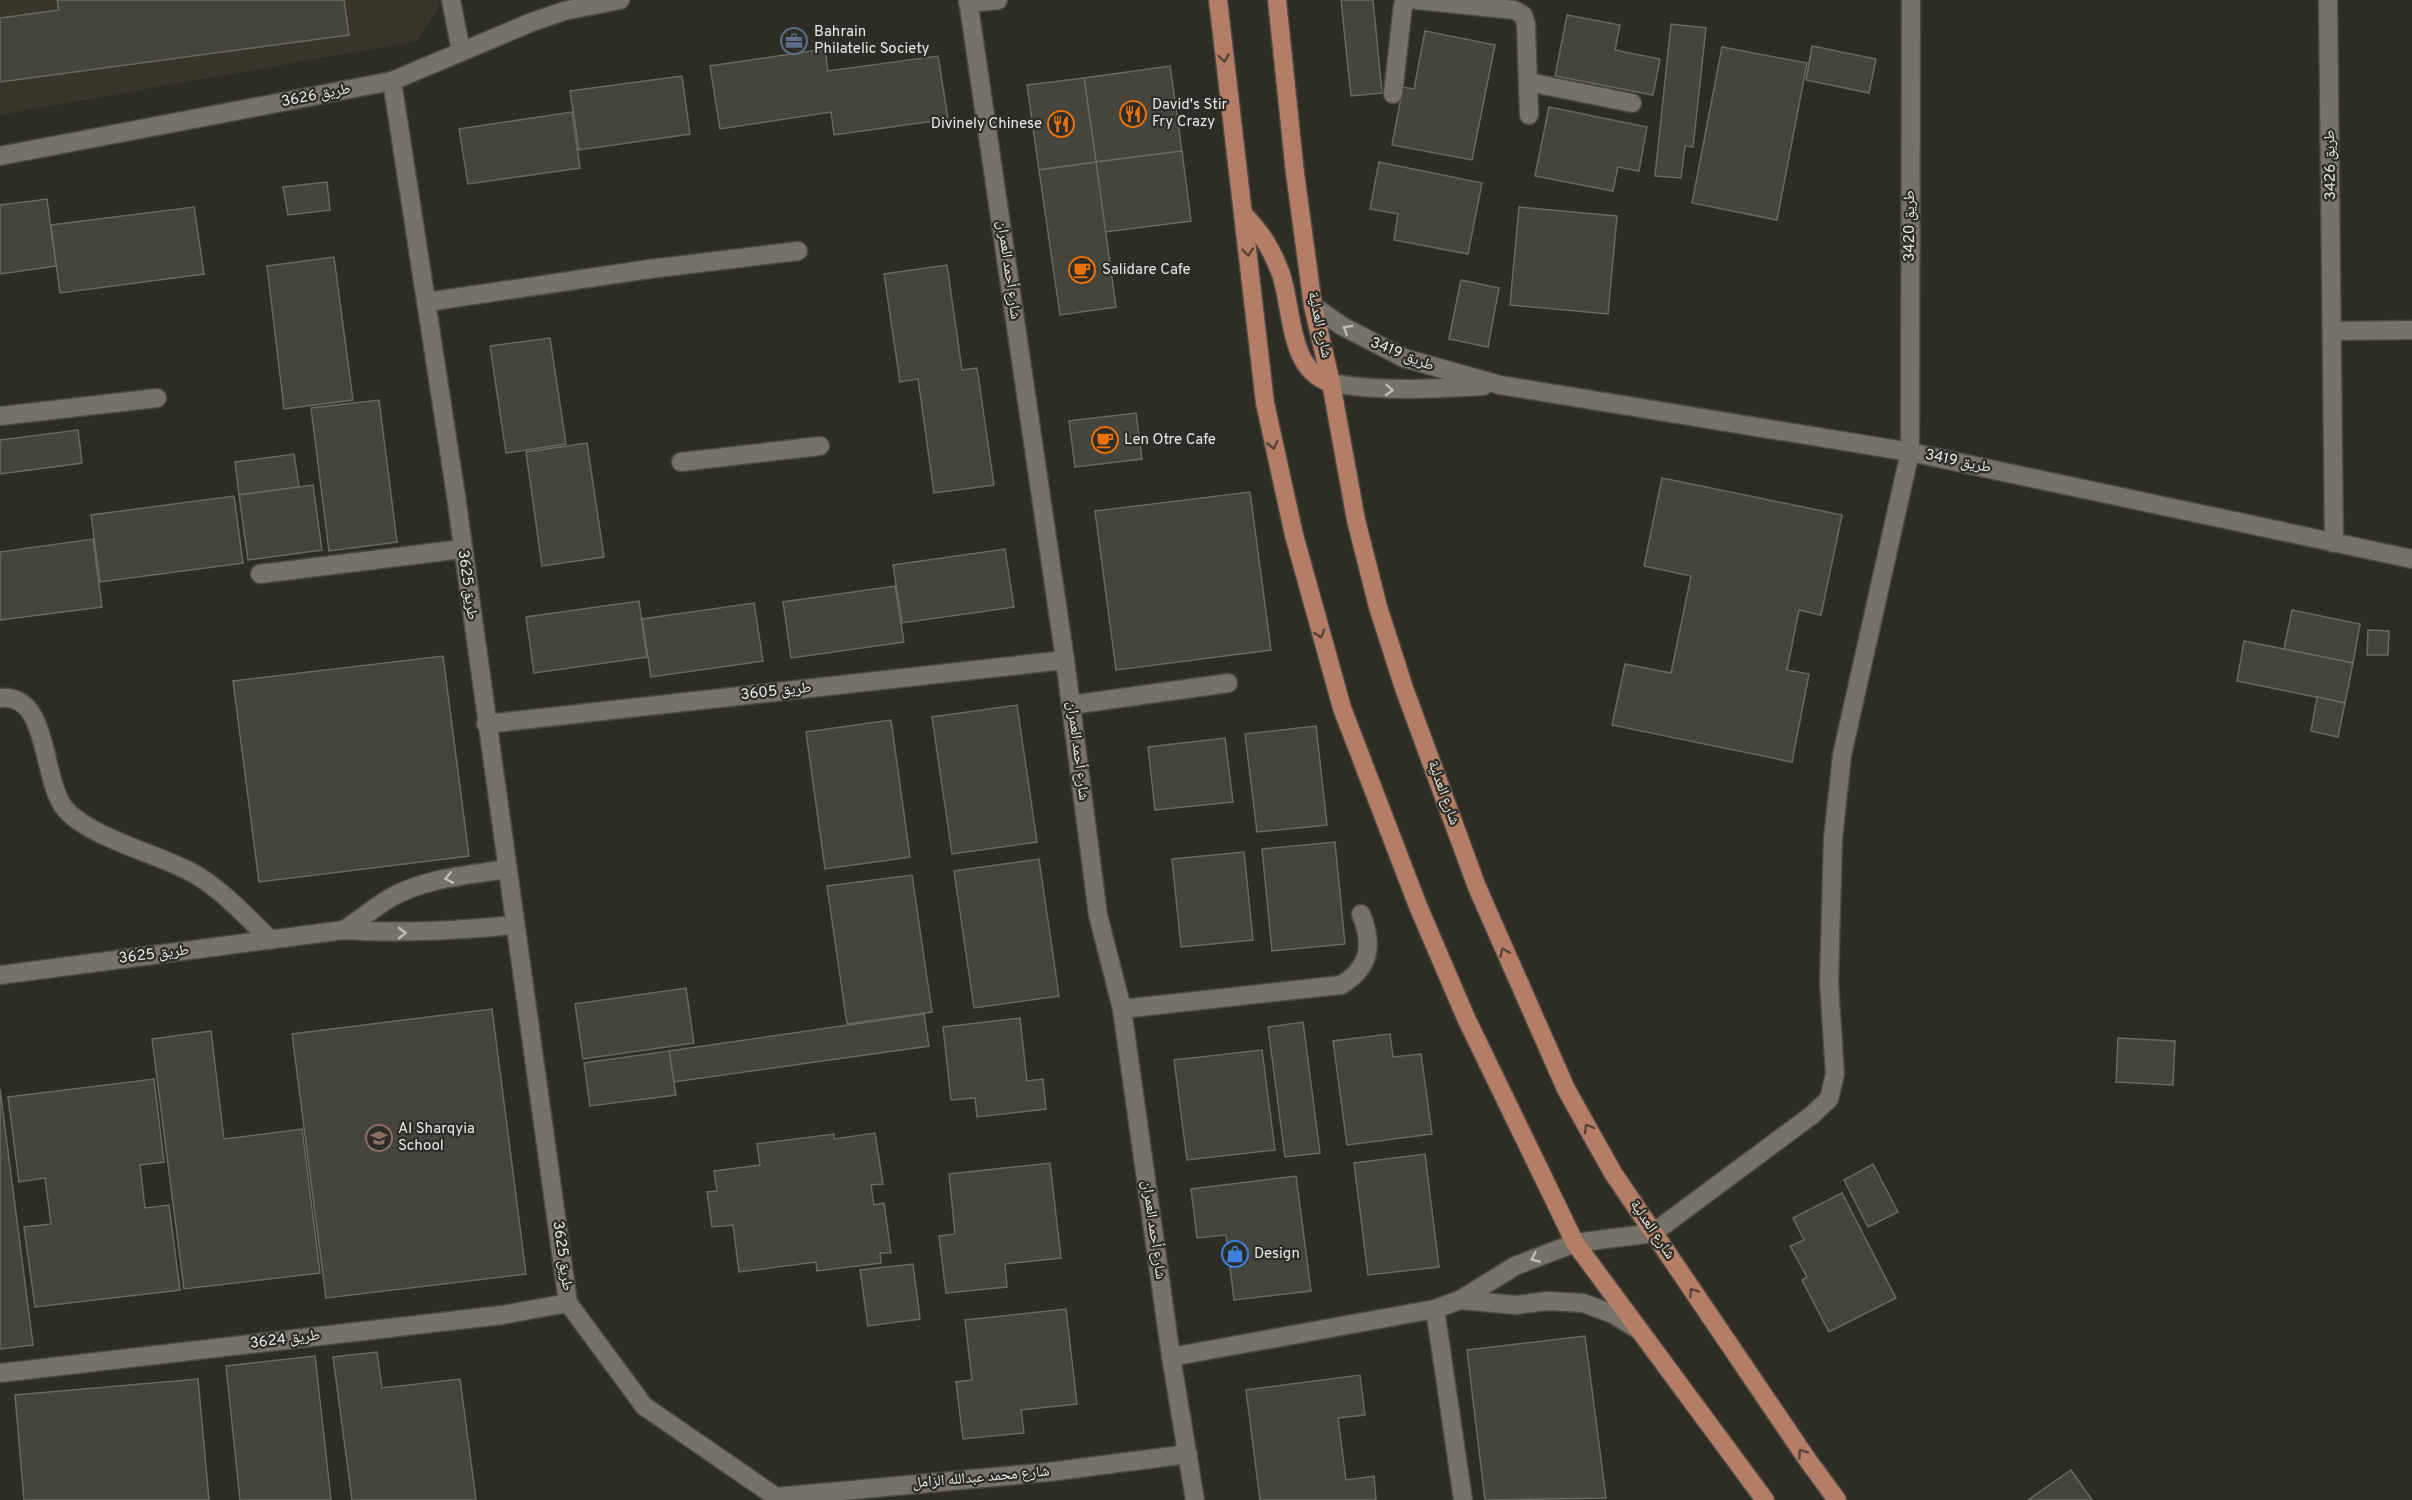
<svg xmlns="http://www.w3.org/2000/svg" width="2412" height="1500" viewBox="0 0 2412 1500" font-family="Overpass,'Noto Naskh Arabic',sans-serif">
<rect width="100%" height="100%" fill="#2e2d25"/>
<path fill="#383628" d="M0,0H438L439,8L417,41L0,115Z"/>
<g fill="#46453d" stroke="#6a6960" stroke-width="1.5">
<path d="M57,0H344L349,35L0,82V18L59,10Z"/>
<path d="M1341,0H1373L1382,93L1351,96Z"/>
<path d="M1567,15L1620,25L1615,50L1660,59L1653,95L1555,76Z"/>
<path d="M1671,24L1706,28L1693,147L1685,146L1681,178L1655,176Z"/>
<path d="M1425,31L1495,45L1472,160L1392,145L1403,87L1414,89Z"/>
<path d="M1812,46L1876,59L1869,93L1806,80Z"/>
<path d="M1722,47L1807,63L1777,220L1692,203Z"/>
<path d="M825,49L828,71L938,56L948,119L834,135L831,112L720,129L710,66Z"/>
<path d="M1170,66L1182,151L1096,162L1084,78Z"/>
<path d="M682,76L690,134L579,150L570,91Z"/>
<path d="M1084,78L1096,162L1039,170L1027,85Z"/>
<path d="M1549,107L1647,127L1639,171L1618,167L1613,191L1535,176Z"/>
<path d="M572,112L580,168L468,184L459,129Z"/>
<path d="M1182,151L1191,221L1105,232L1096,162Z"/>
<path d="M1096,162L1116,307L1060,315L1039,170Z"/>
<path d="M1379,162L1482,183L1468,254L1394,240L1398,214L1370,209Z"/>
<path d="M327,182L330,210L288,215L283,187Z"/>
<path d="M47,199L56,266L0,274V205Z"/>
<path d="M194,207L204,274L60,293L51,225Z"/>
<path d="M1519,207L1617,216L1608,314L1510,305Z"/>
<path d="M334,257L353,400L284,409L267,266Z"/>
<path d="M947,265L962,370L977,368L994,485L934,493L918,379L900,382L884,274Z"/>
<path d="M1461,280L1499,288L1488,347L1449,339Z"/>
<path d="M550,338L566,444L506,453L490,346Z"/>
<path d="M379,400L397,542L329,551L311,408Z"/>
<path d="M1136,413L1142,459L1075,467L1069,421Z"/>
<path d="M78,430L82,463L0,474V440Z"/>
<path d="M587,443L604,557L542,566L526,452Z"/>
<path d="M294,454L299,487L239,495L235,462Z"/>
<path d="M1662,478L1842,515L1821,615L1799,610L1787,670L1809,674L1792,762L1612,725L1625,664L1671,673L1691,576L1644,566Z"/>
<path d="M313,485L322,550L248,560L239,495Z"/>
<path d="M1250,492L1271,650L1116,670L1095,511Z"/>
<path d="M234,496L243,563L100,582L91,515Z"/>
<path d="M93,539L102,607L0,620V552Z"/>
<path d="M1005,549L1014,607L902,623L893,565Z"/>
<path d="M895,586L904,642L791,658L783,602Z"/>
<path d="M639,601L647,657L534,673L526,617Z"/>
<path d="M754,603L763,661L651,677L642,619Z"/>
<path d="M2292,610L2360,624L2353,663L2284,649Z"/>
<path d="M2368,630L2389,631L2388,655H2367Z"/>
<path d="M2244,641L2353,663L2345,703L2237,681Z"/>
<path d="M443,656L469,856L259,882L233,681Z"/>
<path d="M2317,697L2345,703L2338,737L2311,731Z"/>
<path d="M1017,705L1037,842L952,854L932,717Z"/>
<path d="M891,720L910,857L825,869L806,732Z"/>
<path d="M1316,726L1327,825L1257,832L1245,734Z"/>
<path d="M1225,738L1233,802L1155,810L1148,747Z"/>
<path d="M1335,842L1345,944L1272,951L1262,849Z"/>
<path d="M1244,852L1253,940L1181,947L1172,859Z"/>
<path d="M1039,859L1059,996L974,1008L954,871Z"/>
<path d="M912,875L932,1012L847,1024L827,886Z"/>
<path d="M686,988L694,1043L583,1059L575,1004Z"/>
<path d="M492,1009L526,1274L326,1298L292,1034Z"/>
<path d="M924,1014L929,1046L674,1082L669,1051Z"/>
<path d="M1020,1018L1027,1081L1043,1079L1046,1109L977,1117L975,1098L951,1100L943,1027Z"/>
<path d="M1303,1022L1320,1153L1285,1157L1268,1027Z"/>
<path d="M211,1031L224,1139L302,1129L320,1273L184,1289L152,1039Z"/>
<path d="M1390,1034L1393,1057L1421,1054L1432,1134L1347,1145L1333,1041Z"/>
<path d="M2118,1038L2175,1041L2173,1085L2116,1082Z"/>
<path d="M1262,1050L1275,1150L1187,1160L1174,1060Z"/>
<path d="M669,1051L676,1095L590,1106L584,1063Z"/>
<path d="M154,1079L164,1162L140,1165L145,1208L169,1205L180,1290L35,1307L24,1227L51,1224L45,1178L19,1182L8,1097Z"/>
<path d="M0,1089L33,1345L0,1349Z"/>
<path d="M875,1133L883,1184L871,1185L874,1205L884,1203L891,1253H880L881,1263L817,1271L816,1262L739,1272L733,1225L712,1227L707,1192L717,1191L714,1171L760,1165L757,1144L834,1134V1139Z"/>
<path d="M1425,1154L1439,1267L1368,1275L1354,1163Z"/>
<path d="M1050,1163L1061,1258L1005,1264L1007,1287L946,1293L939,1236L955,1234L949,1174Z"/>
<path d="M1873,1164L1898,1212L1868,1227L1844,1180Z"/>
<path d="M1296,1176L1311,1291L1234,1300L1226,1235L1197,1238L1191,1189Z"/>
<path d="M1842,1193L1896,1298L1829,1332L1802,1280L1807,1277L1790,1246L1804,1240L1793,1218Z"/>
<path d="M913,1264L920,1319L868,1326L860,1270Z"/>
<path d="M1066,1309L1077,1404L1021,1410L1024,1433L963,1439L956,1382L972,1380L965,1320Z"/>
<path d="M1585,1336L1606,1498L1485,1500L1467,1350Z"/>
<path d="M377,1352L382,1388L460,1379L476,1500H352L333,1357Z"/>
<path d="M315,1356L331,1500H240L226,1366Z"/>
<path d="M1360,1375L1365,1415L1338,1418L1346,1480L1374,1476L1376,1500H1260L1246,1390Z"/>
<path d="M198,1379L209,1500H24L15,1395Z"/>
<path d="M2071,1470L2092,1500H2028Z"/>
</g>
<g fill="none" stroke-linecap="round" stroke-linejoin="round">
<defs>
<g id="minor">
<path d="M451,0L461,51"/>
<path d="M968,0L1065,660L1098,915L1122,1009L1171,1357L1195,1500"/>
<path d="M1417,0L1514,10L1523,15L1526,24L1529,115"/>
<path d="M2328,0L2334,543"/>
<path d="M968,3L998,0"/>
<path d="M392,81L456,496L568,1303L644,1406L776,1497"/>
<path d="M1528,82L1632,103"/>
<path d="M1393,94L1403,5L1409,0"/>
<path d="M0,156L392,81L532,22L564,11L620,0"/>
<path d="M427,302L650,269L798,251"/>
<path d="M1313,306L1342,326L1404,358L1500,385L1910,452L2412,559"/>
<path d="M2333,331L2412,330"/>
<path d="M1331,383C1382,392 1432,389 1483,386"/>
<path d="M0,416L157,398"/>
<path d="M681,462L820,446"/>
<path d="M260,574L462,549"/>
<path d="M0,698C51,693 40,780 66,810C90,837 157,854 191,872C221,888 246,917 271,940"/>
<path d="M1071,705L1228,683"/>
<path d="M486,724L1065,660"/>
<path d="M344,930C359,920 374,908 390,898C425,878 468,875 507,869"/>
<path d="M0,975L344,930C402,934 457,930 515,925"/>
<path d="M1122,1009L1341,985C1371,967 1373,944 1361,914"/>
<path d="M1460,1300L1516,1305L1548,1301L1583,1303L1613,1314L1640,1331"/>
<path d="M1435,1309L1463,1500"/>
<path d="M1171,1357L1435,1309L1460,1300L1515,1266L1575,1243L1653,1233L1812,1115L1829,1099L1835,1074L1829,983L1833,839L1842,755L1910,452L1911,0"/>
<path d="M0,1373L502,1315L568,1303"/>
<path d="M776,1497L1049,1472L1188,1454"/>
</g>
<g id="major">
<path d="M1218,0L1265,403L1294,535L1342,708L1418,906L1466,1018L1575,1243L1765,1500"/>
<path d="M1277,0L1295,173L1313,306L1331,383L1356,520L1378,607L1404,688L1477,887L1566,1089L1613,1173L1807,1459L1837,1500"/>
<path d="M1244,215C1262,233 1272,250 1281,274C1293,310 1288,370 1331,383"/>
</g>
</defs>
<use href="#minor" stroke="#494841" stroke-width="21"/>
<use href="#major" stroke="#494841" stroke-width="21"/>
<use href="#minor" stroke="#747269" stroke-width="18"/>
<use href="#major" stroke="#b57d65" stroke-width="18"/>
</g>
<defs><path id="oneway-chevron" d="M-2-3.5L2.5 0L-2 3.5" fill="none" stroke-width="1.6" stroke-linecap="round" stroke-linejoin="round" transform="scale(1.5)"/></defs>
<g stroke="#564538">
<use href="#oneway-chevron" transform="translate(1224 58) rotate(82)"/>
<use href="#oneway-chevron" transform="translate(1248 252) rotate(84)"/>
<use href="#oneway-chevron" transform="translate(1273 445) rotate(77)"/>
<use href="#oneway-chevron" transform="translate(1320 634) rotate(73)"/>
<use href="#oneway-chevron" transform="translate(1504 952) rotate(-113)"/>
<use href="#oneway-chevron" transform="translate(1588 1128) rotate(-120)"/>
<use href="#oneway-chevron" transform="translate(1693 1292) rotate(-124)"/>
<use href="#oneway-chevron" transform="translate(1802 1453) rotate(-125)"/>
</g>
<g stroke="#c1bfb9">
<use href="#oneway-chevron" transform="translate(1347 329) rotate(-149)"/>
<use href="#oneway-chevron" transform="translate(1389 390) rotate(2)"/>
<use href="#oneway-chevron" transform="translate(449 878) rotate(169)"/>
<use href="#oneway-chevron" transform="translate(402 933) rotate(-1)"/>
<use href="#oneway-chevron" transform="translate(1535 1258) rotate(156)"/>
</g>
<defs>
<symbol id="office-ring" viewBox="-11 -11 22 22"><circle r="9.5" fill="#2e2d25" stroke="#5c6f8a" stroke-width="1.5"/><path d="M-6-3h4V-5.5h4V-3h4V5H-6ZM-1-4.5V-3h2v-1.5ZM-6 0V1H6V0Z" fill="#5c6f8a"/></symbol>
<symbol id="restaurant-ring" viewBox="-11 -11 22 22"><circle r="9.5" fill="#2e2d25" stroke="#e8710a" stroke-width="1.5"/><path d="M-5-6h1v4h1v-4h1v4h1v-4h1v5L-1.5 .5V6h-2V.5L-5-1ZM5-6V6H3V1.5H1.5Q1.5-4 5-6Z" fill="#e8710a"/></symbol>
<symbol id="cafe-ring" viewBox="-11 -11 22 22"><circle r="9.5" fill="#2e2d25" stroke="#e8710a" stroke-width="1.5"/><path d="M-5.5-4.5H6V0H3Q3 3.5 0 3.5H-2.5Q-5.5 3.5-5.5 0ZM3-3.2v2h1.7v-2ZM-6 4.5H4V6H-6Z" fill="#e8710a"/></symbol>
<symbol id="school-ring" viewBox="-11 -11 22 22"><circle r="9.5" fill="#2e2d25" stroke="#8d6e63" stroke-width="1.5"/><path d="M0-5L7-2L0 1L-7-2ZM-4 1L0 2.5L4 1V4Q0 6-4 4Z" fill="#8d6e63"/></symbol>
<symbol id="shop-ring" viewBox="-11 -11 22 22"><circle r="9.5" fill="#2e2d25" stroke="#3f7fe0" stroke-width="1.5"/><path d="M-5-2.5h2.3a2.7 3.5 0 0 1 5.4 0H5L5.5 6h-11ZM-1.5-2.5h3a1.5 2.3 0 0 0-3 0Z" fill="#3f7fe0"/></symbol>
</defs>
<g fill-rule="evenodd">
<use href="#office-ring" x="779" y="26" width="30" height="30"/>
<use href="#restaurant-ring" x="1118" y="99" width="30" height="30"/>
<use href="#restaurant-ring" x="1046" y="109" width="30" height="30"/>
<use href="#cafe-ring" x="1067" y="255" width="30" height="30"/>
<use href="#cafe-ring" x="1090" y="425" width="30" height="30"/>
<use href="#school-ring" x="364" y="1123" width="30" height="30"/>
<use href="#shop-ring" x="1220" y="1239" width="30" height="30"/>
</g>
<g text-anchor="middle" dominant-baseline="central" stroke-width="4.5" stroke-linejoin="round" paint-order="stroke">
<g font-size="15" fill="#eae9e4" stroke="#2e2d25" text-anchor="start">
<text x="814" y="32">Bahrain<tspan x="814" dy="17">Philatelic Society</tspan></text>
<text x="1152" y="105">David's Stir<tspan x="1152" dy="17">Fry Crazy</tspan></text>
<text x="1042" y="124" text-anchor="end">Divinely Chinese</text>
<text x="1102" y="270">Salidare Cafe</text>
<text x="1124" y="440">Len Otre Cafe</text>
<text x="398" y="1129">Al Sharqyia<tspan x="398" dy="17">School</tspan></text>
<text x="1254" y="1254">Design</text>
</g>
<g font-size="15" fill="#eae9e4" stroke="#2e2d25">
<text transform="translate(316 96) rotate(-11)">طريق 3626</text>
<text transform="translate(2331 165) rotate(-91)">طريق 3426</text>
<text transform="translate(1910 226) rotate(-90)">طريق 3420</text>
<text transform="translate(1008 270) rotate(82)">شارع أحمد العمران</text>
<text transform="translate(1319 325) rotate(78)">شارع العدلية</text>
<text transform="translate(1402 355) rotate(22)">طريق 3419</text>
<text transform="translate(1958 462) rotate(12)">طريق 3419</text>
<text transform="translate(467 585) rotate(82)">طريق 3625</text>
<text transform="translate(776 692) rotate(-6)">طريق 3605</text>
<text transform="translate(1077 751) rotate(83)">شارع أحمد العمران</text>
<text transform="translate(1443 793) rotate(70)">شارع العدلية</text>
<text transform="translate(154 955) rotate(-7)">طريق 3625</text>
<text transform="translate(1153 1230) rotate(82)">شارع أحمد العمران</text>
<text transform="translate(1652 1230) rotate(56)">شارع العدلية</text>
<text transform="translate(562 1256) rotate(82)">طريق 3625</text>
<text transform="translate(285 1340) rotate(-7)">طريق 3624</text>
<text transform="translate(981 1478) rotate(-5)">شارع محمد عبدالله الزامل</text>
</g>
</g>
</svg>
